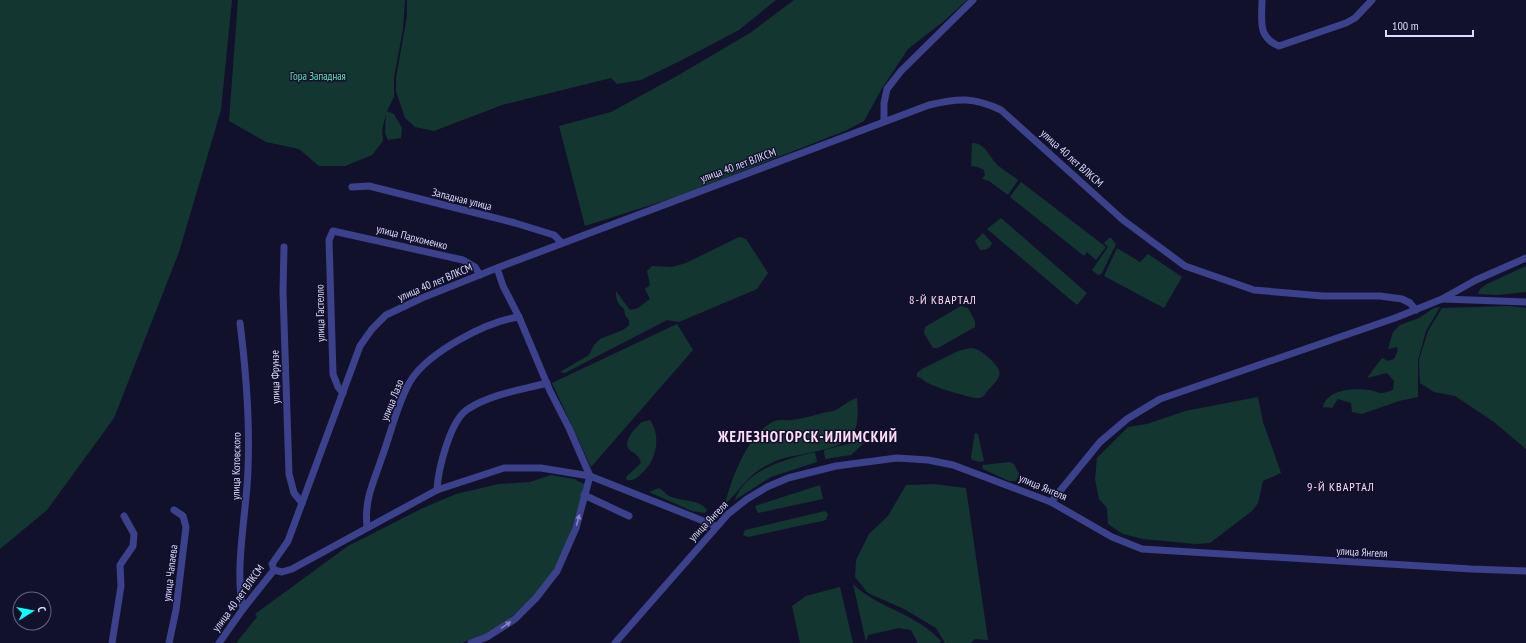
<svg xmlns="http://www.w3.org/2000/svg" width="1526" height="643" viewBox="0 0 1526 643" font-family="'PT Sans Narrow',sans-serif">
<rect width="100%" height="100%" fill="#12112c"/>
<g fill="#143631">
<path d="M0,0H232L221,110L179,252L114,418L47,510L0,549Z"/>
<path d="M238,0H405L403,29L394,78V97L387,111L394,114L402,128L401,138L388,140L385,133L386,114L382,130L383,141L372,155L345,166H319L299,149L266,142L229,121Z"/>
<path d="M407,0H776L739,30L682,60L641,80L617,84L611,78L502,105L434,131L415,127L405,118L396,91V78L407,16Z"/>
<path d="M794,0H967L944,21L908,49L881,90L864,121L847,130L679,196L585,226L559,126L611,112L677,76L750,33Z"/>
<path d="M972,143C986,142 990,160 1000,167C1006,172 1012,175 1018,180L1008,195L989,181L982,179L985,175L984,170L978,167L971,166Z"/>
<path d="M1021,182L1106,247L1096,260L1087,252L1084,256L1010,197Z"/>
<path d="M1001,218L1087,293L1077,305L987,229Z"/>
<path d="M983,233L992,243C990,249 986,250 980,250L975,241Z"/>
<path d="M739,237L746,239L768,273L757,289L679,322L667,320L565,373L560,372L589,355L594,345L600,339L623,330L629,325V320L625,315L624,309C617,303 616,300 616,291L630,310L638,308L650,299L645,289L650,285L647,271L652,266L672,267L686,263Z"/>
<path d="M1109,238H1111L1116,244L1103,271L1101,274L1098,275L1092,270L1108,247L1104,243Z"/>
<path d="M1117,248L1140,262L1148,254L1182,277L1164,308L1104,276Z"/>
<path d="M1526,266V292L1497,295L1478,294L1480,289L1487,284Z"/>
<path d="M961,306L968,308L975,321V327L938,348H933L924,333L925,327Z"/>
<path d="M1509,306L1526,308V449L1494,422L1455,396L1434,392L1420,383L1419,360L1428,331L1442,308Z"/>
<path d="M1440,307L1426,331L1418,360V397L1399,401L1362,414L1352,412L1351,403L1338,399L1332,408L1323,407C1327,389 1354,388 1369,390C1373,390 1377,393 1381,393C1385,393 1389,391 1393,390L1394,381L1387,373L1367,378L1382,358L1388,361L1394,359L1398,350L1397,347L1388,349L1393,332L1400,325L1419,318L1434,308Z"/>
<path d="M677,324L693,350L591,467L552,383Z"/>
<path d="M971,348C979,349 983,353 989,358C1004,372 1002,376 989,389C985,393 984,399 977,398C971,398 933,387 928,383C923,381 923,378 917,377V373L922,369L958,351Z"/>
<path d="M1258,397L1263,422L1281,473L1263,481L1258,503L1252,511L1210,543L1196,544L1143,539L1123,534L1108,524L1107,508L1099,499L1095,479L1097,458L1128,427L1147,424L1185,411Z"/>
<path d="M857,398C858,410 859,427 851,437C841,450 795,454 778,460C773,462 767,465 762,468C746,477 738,493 725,504C732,478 748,432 775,421C780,419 785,421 790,420C805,419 819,413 833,411C842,408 848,400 857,398Z"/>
<path d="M650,420C662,437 656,462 641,474C637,478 633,481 627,480L626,477L641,463C639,456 637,455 631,451C620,443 636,427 642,422Z"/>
<path d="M975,433L978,434L984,461L981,462L972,460L971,457Z"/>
<path d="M856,438L864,443L851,455L825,459L824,450L852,443Z"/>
<path d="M815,452L817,462L771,477L735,500C745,469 787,459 815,452Z"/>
<path d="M1010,462L1014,464L1019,474L1016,481H1009L983,469L982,465Z"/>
<path d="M551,475L574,479L586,485C576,513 568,548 552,573C537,596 514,616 491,632C483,637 471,639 462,643H236L257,617L255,614L348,546L423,508L456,494L499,484L530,482Z"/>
<path d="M934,484L966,488L988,640L975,639L971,643H945L936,628L904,609L868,593L855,577L856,560L869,534L888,516L906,485Z"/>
<path d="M820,485L823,499L758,513L755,506Z"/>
<path d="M659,488C664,491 667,496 672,497C684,502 699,499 707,510L705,513L692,511L649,492Z"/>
<path d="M825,511L828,514L826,520L748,537L743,535L745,530Z"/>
<path d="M853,584C879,609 914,612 941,641L939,643H918L911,630L899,628L868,635L866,642Z"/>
<path d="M840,587L853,643H800L792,606L806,596Z"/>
</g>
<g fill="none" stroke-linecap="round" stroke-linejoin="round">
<g stroke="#3b418b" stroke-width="7">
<path d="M1262,0C1262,20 1257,37 1279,46L1346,23L1355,18L1372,0"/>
<path d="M884,121V103L887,89L901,71L973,0"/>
<path d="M352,187L369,186L515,223L554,235L562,243"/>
<path d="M284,247L283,291L289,474L294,493L302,503"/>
<path d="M1443,299L1526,302"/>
<path d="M240,323C246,371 250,421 248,469C247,510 234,569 243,609"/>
<path d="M343,393L338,387L333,374L329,240L333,231L463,260L475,267L480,275"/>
<path d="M437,490C438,470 450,420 468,409C491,394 521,390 547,383"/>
<path d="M584,495L629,516"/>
<path d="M1051,502L1100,442L1127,419L1160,399L1395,318L1442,299L1476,280L1526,258"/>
<path d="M367,527C364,499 374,482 382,457C391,433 398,401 411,380C429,352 487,321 519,317"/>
<path d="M274,570L282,572L292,569L437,490L504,468H541L590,476L716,526"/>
<path d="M112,643L121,586L120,565L133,546L134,534L124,516"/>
<path d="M169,643L176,610L186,527L183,516L174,510"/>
<path d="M219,643L243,609L274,570L272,564L288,541L360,346L372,329L386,315L422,298L497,268L929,105C958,98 974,97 1001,110L1123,220L1185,266L1254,290L1323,296H1380L1402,299L1410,303L1416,310"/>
<path d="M471,643L487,637L515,619L536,598L557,571L576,528L590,476L569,428L550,391L519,317L503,286L497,268"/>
<path d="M615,643L728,514L747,499L767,487L788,478L836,466L897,458L928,460L953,465L1051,502L1112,537L1142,549L1471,569L1526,571"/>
</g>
</g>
<defs><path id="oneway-solid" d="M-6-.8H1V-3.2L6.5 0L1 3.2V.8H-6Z"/></defs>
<g fill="#8386bf">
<use href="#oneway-solid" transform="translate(578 520) rotate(-75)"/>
<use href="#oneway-solid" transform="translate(506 625) rotate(-34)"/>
</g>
<g text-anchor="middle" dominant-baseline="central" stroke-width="3" stroke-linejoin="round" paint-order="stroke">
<g font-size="11" fill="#64e3b5" stroke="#12112c">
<text x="318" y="76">Гора Западная</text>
</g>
<g font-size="11" fill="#dbdbff" stroke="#12112c">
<text transform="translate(1072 158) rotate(42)">улица 40 лет ВЛКСМ</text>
<text transform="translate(738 165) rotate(-20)">улица 40 лет ВЛКСМ</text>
<text transform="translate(462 199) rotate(14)">Западная улица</text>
<text transform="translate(412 237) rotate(14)">улица Пархоменко</text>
<text transform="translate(435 282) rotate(-23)">улица 40 лет ВЛКСМ</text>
<text transform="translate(320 313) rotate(-91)">улица Гастелло</text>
<text transform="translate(275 377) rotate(-91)">улица Фрунзе</text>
<text transform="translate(392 400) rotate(-68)">улица Лазо</text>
<text transform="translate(236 466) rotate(-89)">улица Котовского</text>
<text transform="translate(1043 487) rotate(23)">улица Янгеля</text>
<text transform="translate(708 521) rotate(-46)">улица Янгеля</text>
<text transform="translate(1362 552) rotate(3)">улица Янгеля</text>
<text transform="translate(170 573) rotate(-83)">улица Чапаева</text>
<text transform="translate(238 598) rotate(-54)">улица 40 лет ВЛКСМ</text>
</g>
<g font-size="12" letter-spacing="1" fill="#ffddf6" stroke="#12112c">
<text x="943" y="299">8-Й КВАРТАЛ</text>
<text x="1341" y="486">9-Й КВАРТАЛ</text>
</g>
<g font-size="15" font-weight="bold" letter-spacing="1" fill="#ffddf6" stroke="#12112c">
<text x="808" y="436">ЖЕЛЕЗНОГОРСК-ИЛИМСКИЙ</text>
</g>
</g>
<g transform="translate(32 611) rotate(79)"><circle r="19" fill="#12112c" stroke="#626280"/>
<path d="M0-3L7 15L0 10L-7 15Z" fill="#07fffd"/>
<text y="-6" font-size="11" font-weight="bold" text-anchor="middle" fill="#dbdbff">С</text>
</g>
<path d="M1386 30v6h87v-6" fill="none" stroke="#dbdbff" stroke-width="2"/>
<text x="1392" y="30" font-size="12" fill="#dbdbff" stroke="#12112c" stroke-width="3" paint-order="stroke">100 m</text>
</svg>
